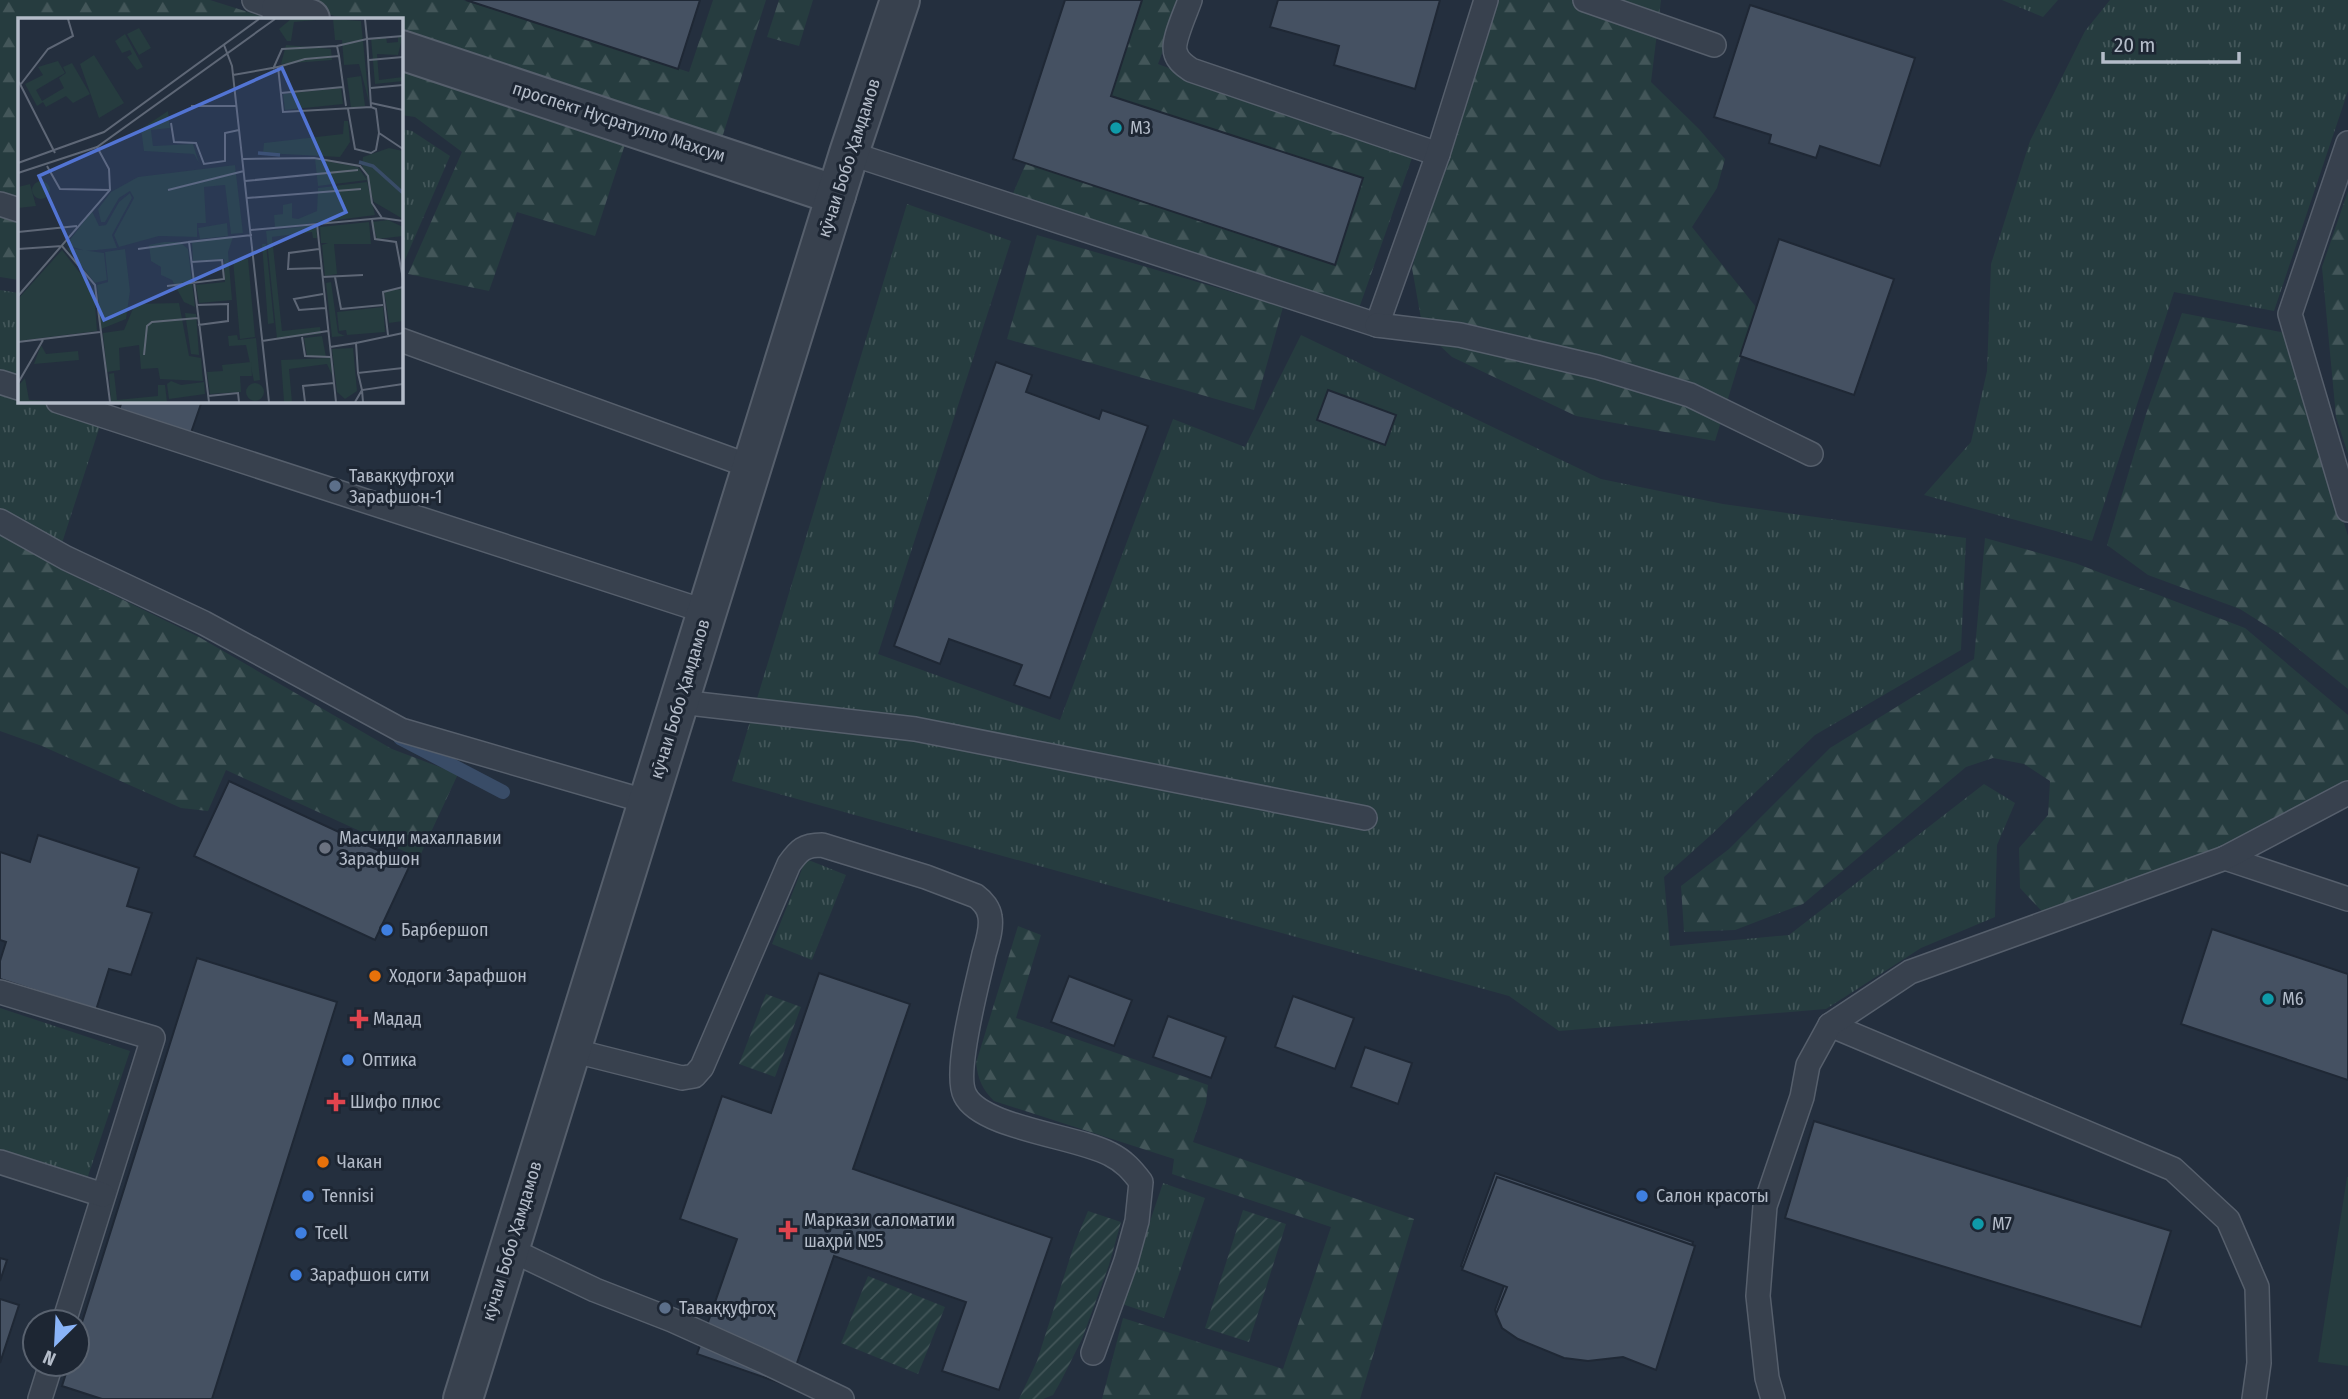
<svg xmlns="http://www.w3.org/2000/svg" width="2348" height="1399" viewBox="0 0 2348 1399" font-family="'Fira Sans Condensed',sans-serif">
<defs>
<pattern id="grass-tufts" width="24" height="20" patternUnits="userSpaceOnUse" patternTransform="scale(1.75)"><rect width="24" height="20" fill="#263c3f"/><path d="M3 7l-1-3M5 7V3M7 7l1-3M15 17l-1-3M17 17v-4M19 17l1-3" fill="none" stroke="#435659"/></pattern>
<pattern id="forest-firs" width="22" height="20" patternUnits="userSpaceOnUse" patternTransform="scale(1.75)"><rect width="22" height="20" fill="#263c3f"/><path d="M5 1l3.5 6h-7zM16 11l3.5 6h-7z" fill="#435659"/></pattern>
<pattern id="garden-furrows" width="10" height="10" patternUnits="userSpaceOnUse" patternTransform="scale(1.75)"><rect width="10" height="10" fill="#263c3f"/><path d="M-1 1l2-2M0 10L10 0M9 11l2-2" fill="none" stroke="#435659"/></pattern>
</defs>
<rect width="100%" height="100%" fill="#242f3e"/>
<g fill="url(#grass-tufts)">
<path d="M2002,0H2058L2043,17Z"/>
<path d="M2110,0H2348V91L2274,311L2174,292L2092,541L1924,495L1971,442L1987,371L1991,264L2030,141L2085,31Z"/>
<path d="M401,129L412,131L450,156L401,269Z"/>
<path d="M907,204L1011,241L878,654L1060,720L1173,419L1245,447L1301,335L1601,479L1723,504L1966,538L1961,650L1815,735L1711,835L1664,877L1670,946L1789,935L1984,784L2015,803L1997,845L1995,917L1921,948L1826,1009L1559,1031L1509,996L732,781Z"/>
<path d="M0,290L19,293V401H108L62,543L0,510Z"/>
<path d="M806,859L846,875L812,960L772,944Z"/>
<path d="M0,1008L130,1051L86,1182L0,1153Z"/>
<path d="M1163,1183L1205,1198L1164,1318L1122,1304Z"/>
</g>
<g fill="url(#forest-firs)">
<path d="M0,0H210L270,19H19V280L0,277Z"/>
<path d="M294,0H463L689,72L713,0H766L721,141L401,37V19H344L293,3Z"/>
<path d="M779,0H813L799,46L767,37Z"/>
<path d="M1136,0H1182L1158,64L1412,158L1357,314L1007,207L1037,138Z"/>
<path d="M1493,0H1661L1651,82L1699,129L1725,159L1717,188L1692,227L1756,307L1715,441L1576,416L1452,357L1423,330L1412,268Z"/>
<path d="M401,57L631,126L595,236L517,212L489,291L408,274L462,152L415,117L401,115Z"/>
<path d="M2348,191V454L2336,417L2322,267Z"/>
<path d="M1037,235L1283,307L1254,410L1007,339Z"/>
<path d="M2182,313L2286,333L2348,536V689L2281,635L2240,609L2148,575L2107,545L2146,414Z"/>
<path d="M0,534L60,569L199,637L392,749L458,774L419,858L226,770L208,811L181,808L42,746L0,731Z"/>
<path d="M1985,538L2075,563L2245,628L2348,715V785L2225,851L2051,921L2020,888L2019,848L2048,815L2050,781L2024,764L1993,758L1966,767L1803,904L1735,930L1684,932L1681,886L1729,849L1830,748L1974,659Z"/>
<path d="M1018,926L1041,935L1016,1018L1208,1085L1206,1103L1193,1142L1414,1219L1360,1399H1102L1123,1318L1283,1369L1331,1227L1172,1174L1174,1159L994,1101C982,1089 978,1079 976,1063Z"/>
</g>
<g fill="url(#garden-furrows)">
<path d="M766,994L801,1007L775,1077L739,1064Z"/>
<path d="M1243,1210L1286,1224L1249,1342L1205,1328Z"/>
<path d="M1088,1211L1121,1222L1109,1265L1082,1339L1061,1381L1053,1395L1043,1399H1019L1037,1361L1075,1242Z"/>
<path d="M868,1276L945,1307L918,1374L841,1343Z"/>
</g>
<path fill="#263c3f" d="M2347,1177H2348V1366L2318,1362Z"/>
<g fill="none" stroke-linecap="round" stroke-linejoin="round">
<path stroke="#394c67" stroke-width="14" d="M400,738L503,792"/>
</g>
<g fill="#455162" stroke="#1f2835" stroke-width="2">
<path d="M466,0H700L678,69Z"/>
<path d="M1065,0H1142L1111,96L1363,178L1335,265L1013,159Z"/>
<path d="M1278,0H1440L1415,89L1334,65L1339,46L1270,27Z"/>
<path d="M1750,5L1915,58L1880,166L1820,146L1816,158L1769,143L1771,135L1714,117Z"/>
<path d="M1779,239L1894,279L1854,395L1740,356Z"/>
<path d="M996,362L1032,375L1026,392L1099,419L1102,410L1148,426L1050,698L1014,685L1022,665L949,639L940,664L894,646Z"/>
<path d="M1328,390L1396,415L1385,445L1317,420Z"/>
<path d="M122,401H202L185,450L114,425Z"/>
<path d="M229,781L410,865L375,940L194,856Z"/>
<path d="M38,835L139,868L127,906L152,913L131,975L109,969L96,1010L0,979V961L6,942L0,940V852L30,862Z"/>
<path d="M2212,929L2348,974V1080L2181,1024Z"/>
<path d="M197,958L337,1002L212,1399H102L62,1386L69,1364H77V1338Z"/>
<path d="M819,973L910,1004L853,1169L1052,1238L999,1390L942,1371L966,1302L834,1256L789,1386L697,1354L737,1239L680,1219L722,1096L771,1113Z"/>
<path d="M1069,976L1132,1000L1114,1046L1051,1022Z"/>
<path d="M1293,996L1354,1018L1335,1069L1275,1047Z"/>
<path d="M1168,1016L1226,1037L1211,1078L1153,1057Z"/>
<path d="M1365,1047L1412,1063L1398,1104L1351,1087Z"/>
<path d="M1814,1121L2171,1231L2141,1327L1785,1218Z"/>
<path d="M1495,1173L1693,1242L1655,1366L1621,1353L1587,1357L1562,1354L1516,1335L1500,1323L1495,1310L1505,1283L1461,1266Z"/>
<path d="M1497,1177L1695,1246L1656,1370L1623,1357L1588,1361L1564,1358L1518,1339L1502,1328L1496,1314L1507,1287L1462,1270Z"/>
<path d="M0,1258L7,1260L0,1281Z"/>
<path d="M0,1299L19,1305L0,1363Z"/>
</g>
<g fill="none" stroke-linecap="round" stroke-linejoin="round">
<defs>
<g id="service">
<path d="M254,0L281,10"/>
<path d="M1190,0C1186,12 1171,43 1176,54C1178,61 1185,66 1191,70L1438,154"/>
<path d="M1585,0L1714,45"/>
<path d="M2348,143L2290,314L2348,510"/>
<path d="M849,153L1377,325L1438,154L1486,0"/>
<path d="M0,204L19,210"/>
<path d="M1377,325L1460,335L1597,367L1690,395L1811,454"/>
<path d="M401,340L752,467"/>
<path d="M0,382L19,388"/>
<path d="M58,401L707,612"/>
<path d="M0,521L66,558L204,623L401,730L648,802"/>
<path d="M680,702L915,729L1365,818"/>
<path d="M2225,858L2348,899"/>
<path d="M0,992L153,1038L64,1322"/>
<path d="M1830,1025L2173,1169L2228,1220L2257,1287L2259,1363L2254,1399"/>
<path d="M571,1050L682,1078L694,1076L702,1067L789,864C799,850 804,845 822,845L926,877L976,896C983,901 989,909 990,917C992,929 987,943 984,954C978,982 953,1072 965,1095C981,1128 1076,1136 1110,1154C1124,1161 1132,1170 1141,1182L1137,1221L1126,1261L1093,1353"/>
<path d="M0,1162L103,1195"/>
<path d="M509,1249L595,1290L672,1320L763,1361L842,1399"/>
<path d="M40,1399L51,1364"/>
<path d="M1773,1399L1767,1378L1758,1296L1765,1206L1802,1097L1808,1065L1830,1025L1910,972L2225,858L2348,793"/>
</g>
<g id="tertiary">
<path d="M284,0L281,10L310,19"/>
<path d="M401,50L836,195"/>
<path d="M463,1399L849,153L900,0"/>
</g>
</defs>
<use href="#service" stroke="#565f6c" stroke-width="26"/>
<use href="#tertiary" stroke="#565f6c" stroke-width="42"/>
<use href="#service" stroke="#38414e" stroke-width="23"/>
<use href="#tertiary" stroke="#38414e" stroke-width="38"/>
</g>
<g fill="#0f9aa8" stroke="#1d2633" stroke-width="2.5">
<circle cx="1116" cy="128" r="7"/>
<circle cx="2268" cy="999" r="7"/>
<circle cx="1978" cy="1224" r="7"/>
</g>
<g fill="#5c6f8a" stroke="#1d2633" stroke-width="2.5">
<circle cx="335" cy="486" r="7"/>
<circle cx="665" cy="1308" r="7"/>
</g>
<circle fill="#6b7280" stroke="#1d2633" stroke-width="2.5" cx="325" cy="848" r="7"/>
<g fill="#3f7fe0" stroke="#1d2633" stroke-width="2.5">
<circle cx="387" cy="930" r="7"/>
<circle cx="348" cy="1060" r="7"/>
<circle cx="308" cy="1196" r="7"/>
<circle cx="1642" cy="1196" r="7"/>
<circle cx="301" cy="1233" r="7"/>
<circle cx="296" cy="1275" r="7"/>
</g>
<g fill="#e8710a" stroke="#1d2633" stroke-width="2.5">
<circle cx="375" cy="976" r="7"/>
<circle cx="323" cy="1162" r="7"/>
</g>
<g fill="#e0444e" stroke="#1d2633" stroke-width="2.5">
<path d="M355.5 1008.5h7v7h7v7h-7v7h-7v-7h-7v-7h7z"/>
<path d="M332.5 1091.5h7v7h7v7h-7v7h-7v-7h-7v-7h7z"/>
<path d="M784.5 1219.5h7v7h7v7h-7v7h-7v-7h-7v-7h7z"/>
</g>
<g text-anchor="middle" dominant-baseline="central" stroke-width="6" stroke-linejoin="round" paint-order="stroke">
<g font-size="18" fill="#b4bcc9" stroke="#1d2633">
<text transform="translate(619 122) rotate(18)">проспект Нусратулло Махсум</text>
<text transform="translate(849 158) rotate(-72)">кӯчаи Бобо Ҳамдамов</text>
<text transform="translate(680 699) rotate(-73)">кӯчаи Бобо Ҳамдамов</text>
<text transform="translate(512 1241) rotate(-73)">кӯчаи Бобо Ҳамдамов</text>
</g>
<g font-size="18" fill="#b4bcc9" stroke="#1d2633" text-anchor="start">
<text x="1130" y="128">М3</text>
<text x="349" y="476">Таваққуфгоҳи<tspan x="349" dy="21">Зарафшон-1</tspan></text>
<text x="339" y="838">Масчиди махаллавии<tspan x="339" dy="21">Зарафшон</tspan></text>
<text x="401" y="930">Барбершоп</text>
<text x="389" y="976">Ходоги Зарафшон</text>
<text x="2282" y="999">М6</text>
<text x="373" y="1019">Мадад</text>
<text x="362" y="1060">Оптика</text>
<text x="350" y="1102">Шифо плюс</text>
<text x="337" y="1162">Чакан</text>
<text x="322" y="1196">Tennisi</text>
<text x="1656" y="1196">Салон красоты</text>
<text x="804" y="1220">Маркази саломатии<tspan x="804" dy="21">шаҳрӣ №5</tspan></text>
<text x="1992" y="1224">М7</text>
<text x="315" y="1233">Tcell</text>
<text x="310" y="1275">Зарафшон сити</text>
<text x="679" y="1308">Таваққуфгоҳ</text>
</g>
</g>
<g transform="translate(18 18)">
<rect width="385" height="385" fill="#242f3e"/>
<path d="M315,1L343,3L351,84L341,46L326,47L324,22H317ZM323,70L325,86L267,92L265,76ZM297,141L340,149L349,162L300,168ZM217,147L225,215L213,216L207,167L186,169L188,205H179V219L141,218L101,229L96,217L116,180L112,173L101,180L87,204H83L80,191L93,174L120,159ZM12,166L18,188L0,190V169ZM351,204L353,226H316L319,256L307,258L304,227L310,225H303L302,209ZM107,231L112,273L108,301L83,311L79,267L90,264L87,234ZM385,271V303L371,305L366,272ZM161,285L171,338L183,340L185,363L142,361L140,350L123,351L121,327L101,330L102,352L89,354L85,315L106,312L117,286ZM365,289L367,314L329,317L328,312L321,313L319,294ZM219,317L220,322L238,320L242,362L236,363L228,327L211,328L210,318ZM335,330L339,373L327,381L319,374L314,331ZM96,355L99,382L140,378V367H147L149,384H93L91,356Z" fill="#263c3f"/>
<path d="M273,1H308L276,4L273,23H269L261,11ZM121,10L133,30L121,37L109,16ZM107,16L125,49L119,52L109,39L114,36L112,32L104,35L97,23ZM385,17L380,37L359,36L361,62L385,59V63L357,66L353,20L368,19L369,25L380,24V18ZM268,27L313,31L314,42L263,46ZM76,37L106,85L81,100L62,46ZM40,43L47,55L18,72L24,83L46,70L41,60L48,55L45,49L54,45L72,76L55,85L48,78L28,89L25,84L19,88L7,66L25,57L20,49ZM150,93L152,110L133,112L135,128L175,126L181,145L176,136L126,133L123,111ZM326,103H330L332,124L322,139L245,135L246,125L325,116ZM371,130L385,133V201L356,184L344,147L345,139ZM349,164L357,197L257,210L256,197L265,196V187L274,185V200L280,201L299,193L300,170ZM112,175L114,180L94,217L99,230L68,233L48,227L74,193L81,208L88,207L101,184ZM370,202L385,209V218L359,221L354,204ZM209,205L210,218L182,221L180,210ZM298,207L299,220H295L294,214L254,219L264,313L302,309L303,316L259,321L248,213ZM215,219L210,234L214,282L181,285L178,267L207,264L206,241L175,243L174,224ZM146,224H162L170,231L177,289L166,284L154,262L143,257V249L133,243L131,227ZM244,226H248L256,305L250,306ZM49,230L86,235L89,262L77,265ZM44,232L76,273L79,313L0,323V281ZM230,241L237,319L222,321L215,242ZM313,264L320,315L327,318L314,319L308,265ZM167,295L178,296L181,337L173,336ZM304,318L308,339L289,338L286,320ZM312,340L314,357L309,346L271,351L274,384H266L263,342ZM233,344L234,358H222L223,374L192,376L189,354L205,353L204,347ZM7,360L11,382L32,383L0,384V368ZM153,363L163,367L186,364L187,376L151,381L149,366ZM228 374a9 9 0 1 1 18 0a9 9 0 1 1-18 0Z" fill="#263c3f"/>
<path d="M23,327L28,336L60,333L61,342L16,346Z" fill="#263c3f"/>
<path d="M343,58L347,88L333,90L329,60ZM14 172a9 9 0 1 1 18 0a9 9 0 1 1-18 0Z" fill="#263c3f"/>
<path fill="none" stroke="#394c67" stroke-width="3.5" d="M240,135L262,137M341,144L355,148L385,175"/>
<path fill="none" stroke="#5e6776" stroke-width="2" d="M206,27L214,48L251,384M319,28L349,21L347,1M351,42L385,39M260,49L287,41L321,38L328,88M255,51L264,31L319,28L321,38M215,57L260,49L265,94L353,89M1,64L37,135M3,66L30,31L55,18L50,1M353,70L385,67M263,75L325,69M353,85L385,92M173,88H218M330,91L337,131L353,135L358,132L361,115L358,91L353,89L349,21L385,18M153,105L156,124L178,125L186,146L207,143V115L221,112M361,115L385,131M225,141L296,140L342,148L350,158L354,185L364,200M0,145L86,114L241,1M29,148L42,171L92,172M0,155L79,129L257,1M227,163L340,152M150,172L226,153M229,180L343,171M354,202L357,221L378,224L385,261M299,206L364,200L385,203M233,212L299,206L318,384M0,214L59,208M0,231L44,228L77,267L92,384M120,231L171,224M301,231L271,235L270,251L303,250M304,259L345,257M317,259L323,291L365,287M149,268L206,261L204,242L173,244M305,276L276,281L281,292L307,290M0,278L92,172L91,151L79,129M178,287L210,286V303L180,307M370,317L365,274L385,269M284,319L287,338L313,339M244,323L310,313M0,324L82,314M338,325L385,315M312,329L338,325L340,355L385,350M126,337L129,308L134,304L180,300M0,365L25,322M190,378L220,375L221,384M191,384L171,224L234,217M287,384L285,368L316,365M337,384L344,372L340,355M345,384L344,372L385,366"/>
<path fill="#5274d3" fill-opacity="0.15" stroke="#5274d3" stroke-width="3.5" d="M264,50L328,194L86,302L21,158Z"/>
<rect width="385" height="385" fill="none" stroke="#b4bcc9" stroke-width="3.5"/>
</g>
<g transform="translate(56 1343) rotate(204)"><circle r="33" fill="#1d2633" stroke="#59626f" stroke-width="2"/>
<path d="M0-5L12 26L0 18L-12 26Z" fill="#8ab4f8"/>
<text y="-10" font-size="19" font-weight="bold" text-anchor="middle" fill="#b4bcc9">N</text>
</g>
<path d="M2103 52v10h136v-10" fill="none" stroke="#b4bcc9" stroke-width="3.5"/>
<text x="2114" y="52" font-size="21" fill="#b4bcc9" stroke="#1d2633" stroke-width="5" paint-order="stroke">20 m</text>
</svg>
